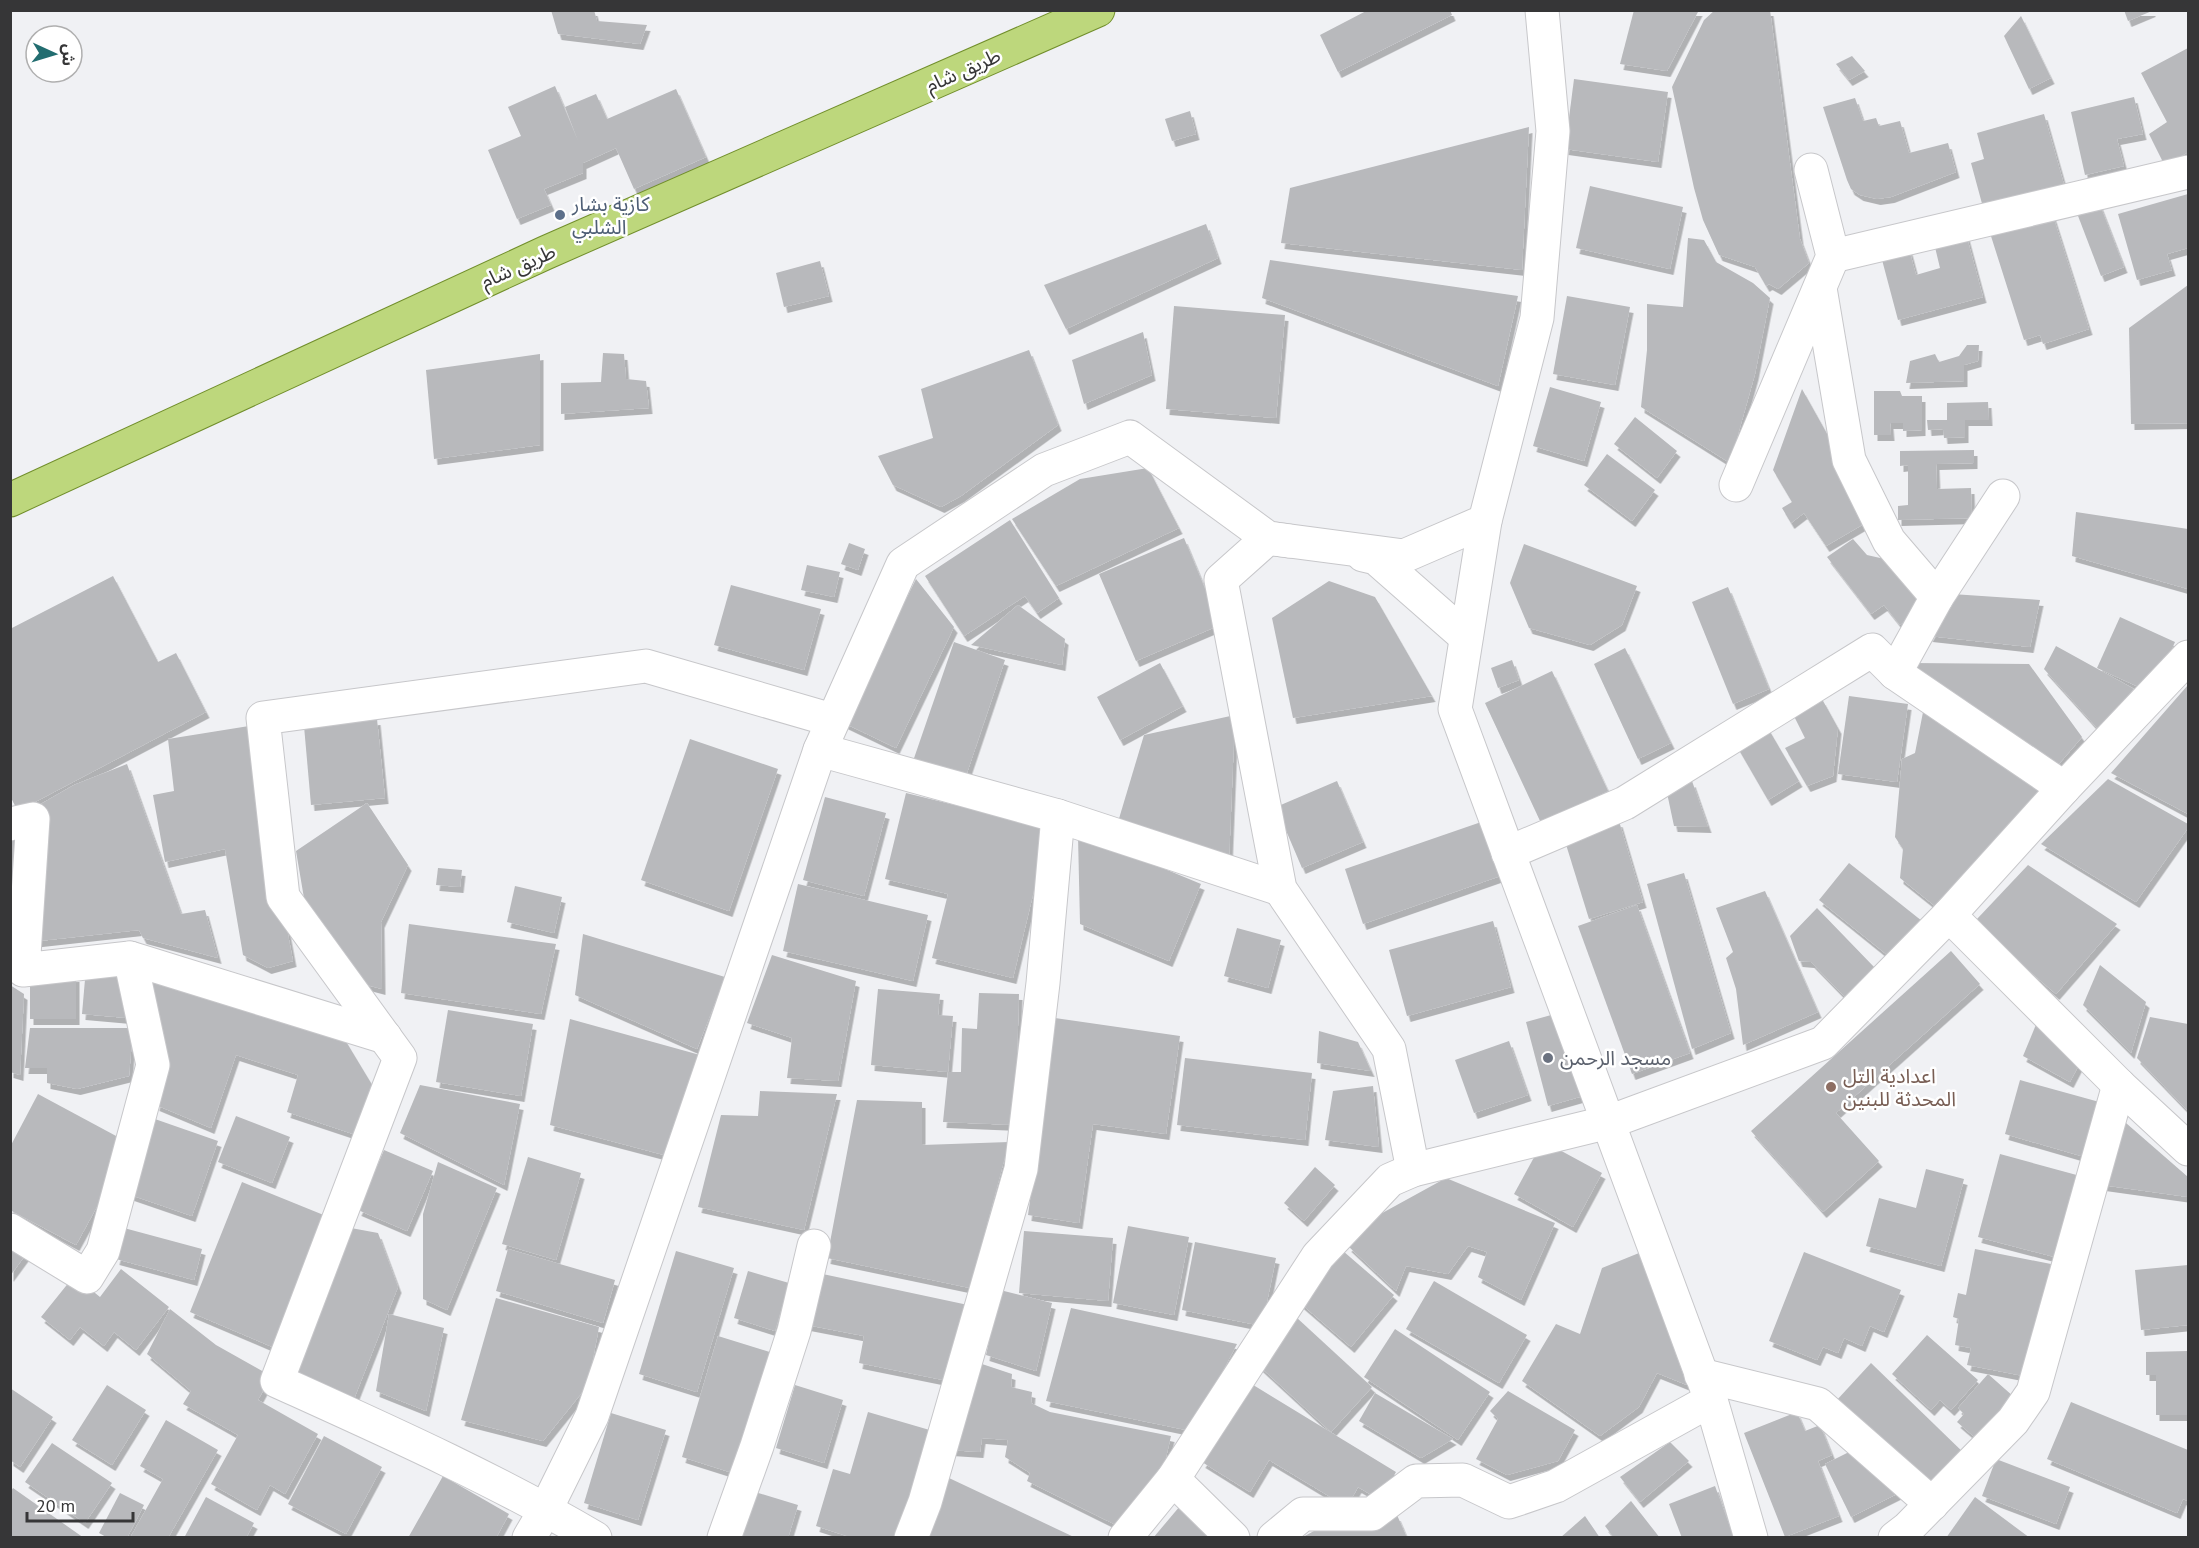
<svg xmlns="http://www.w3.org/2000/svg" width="2199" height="1548" viewBox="0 0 2199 1548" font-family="'PT Sans','Noto Sans Arabic',sans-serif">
<defs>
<filter id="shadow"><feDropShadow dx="3.5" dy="6" stdDeviation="0" flood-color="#0004"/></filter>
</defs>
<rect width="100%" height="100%" fill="#f0f1f4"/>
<g fill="#b8b9bc" filter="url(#shadow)">
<path d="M551,10H594L597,21L647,25L640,44L558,34Z"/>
<path d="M1368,10H1450L1452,15L1338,72L1320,35Z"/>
<path d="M1634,10H1699L1667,71L1620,64Z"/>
<path d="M1715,10H1770L1800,239L1809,263L1778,289L1769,284L1766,286L1755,267L1719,255L1703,220L1694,188L1672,87L1704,20Z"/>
<path d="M2124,10H2152V11L2128,21Z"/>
<path d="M2021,16L2051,78L2029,89L2004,36Z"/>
<path d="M2188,48V152L2165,166L2149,134L2167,122L2141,73Z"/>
<path d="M1852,56L1865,71L1849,80L1836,64Z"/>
<path d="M1574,79L1668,92L1658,162L1565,149Z"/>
<path d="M555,86L578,141L565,107L596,94L607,119L676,89L706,157L634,189L616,148L583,163V173L544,189L551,205L517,219L488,150L521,136L508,107Z"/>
<path d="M2134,97L2143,134L2117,139L2124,166L2085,175L2071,112Z"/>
<path d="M1855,98L1863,121L1876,118L1879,126L1900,121L1909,153L1948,143L1956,172L1891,197L1877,199L1860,195L1851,189L1847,180L1823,107Z"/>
<path d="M1190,111L1196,134L1172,141L1165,119Z"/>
<path d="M2044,114L2065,188L1984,211L1971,163L1984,159L1977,133Z"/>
<path d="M1529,127L1522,270L1281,243L1290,188Z"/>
<path d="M1590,186L1683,207L1670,269L1576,248Z"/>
<path d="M2188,194V248L2167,254L2172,270L2137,280L2118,214Z"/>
<path d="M2098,200L2124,267L2101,276L2075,208Z"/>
<path d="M2052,213L2089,329L2043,344L2040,335L2024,340L1990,233Z"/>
<path d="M1206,224L1218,258L1066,329L1044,285Z"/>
<path d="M1966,234L1983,297L1898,320L1881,256L1909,249L1916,275L1940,268L1934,243Z"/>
<path d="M1688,238L1704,240L1716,262L1753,283L1770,298L1755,374L1730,463L1641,407L1647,350V304L1683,307Z"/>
<path d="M1270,260L1518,296L1498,386L1262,298Z"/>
<path d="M820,261L829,296L784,307L776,273Z"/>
<path d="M2188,285V423L2131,424L2129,328Z"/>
<path d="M1567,296L1630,307L1615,385L1553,374Z"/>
<path d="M1174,306L1285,315L1276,418L1166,409Z"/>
<path d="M1143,332L1152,375L1084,404L1072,360Z"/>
<path d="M1967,345H1979L1978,361L1964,365V381L1906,383L1910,361L1935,354L1939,362L1959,356Z"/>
<path d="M1029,350L1058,425L961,496L941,507L893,485L878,456L933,438L921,389Z"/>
<path d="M603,353L624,354L626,379L646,381L649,408L561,414V383L601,382Z"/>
<path d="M540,354V445L434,459L426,370Z"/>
<path d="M1550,387L1601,402L1584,461L1533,446Z"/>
<path d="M1802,389L1874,518L1826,546L1804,513L1791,523L1782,508L1792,502L1773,470Z"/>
<path d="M1874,391H1900L1902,396H1922V430L1903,431V423H1890L1891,435H1874Z"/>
<path d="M1988,402L1989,420H1965V437L1944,438L1943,429L1928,430L1927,420H1947V403Z"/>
<path d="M1635,417L1677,451L1657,478L1614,444Z"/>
<path d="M1974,450V463L1936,464L1937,489L1971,488L1972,518L1898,520V506L1908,505V465L1900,466V451Z"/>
<path d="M1607,454L1655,490L1632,521L1584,485Z"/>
<path d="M1148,468L1179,528L1056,586L1012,519L1080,479Z"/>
<path d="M2076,512L2188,529V589L2072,556Z"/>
<path d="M1010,520L1059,598L1037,613L1025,596L964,636L925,576Z"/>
<path d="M1184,538L1220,625L1136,661L1099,574Z"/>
<path d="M1853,539L1867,555L1889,560L1926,603L1900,625L1884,605L1871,614L1827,557Z"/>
<path d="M849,543L865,549L858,570L841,564Z"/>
<path d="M1524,544L1637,586L1622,625L1590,645L1529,628L1510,583Z"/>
<path d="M807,565L840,572L834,597L801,590Z"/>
<path d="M113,576L158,662L176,653L206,712L18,811L10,796V629Z"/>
<path d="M916,579L954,627L896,748L844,723Z"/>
<path d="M1329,581L1375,597L1432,696L1293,718L1272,618Z"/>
<path d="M731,585L821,609L804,670L714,645Z"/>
<path d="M1728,587L1769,689L1733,704L1692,602Z"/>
<path d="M1952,594L2040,600L2030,647L1929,636Z"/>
<path d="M1018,605L1065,639L1062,665L971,645Z"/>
<path d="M2120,617L2175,642L2152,693L2097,668Z"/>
<path d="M954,642L1005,660L964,782L912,764Z"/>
<path d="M2056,646L2134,689L2098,729L2044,669Z"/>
<path d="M1625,648L1671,743L1638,759L1594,664Z"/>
<path d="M1512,660L1519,680L1498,688L1491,668Z"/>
<path d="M1160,663L1183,706L1120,740L1097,697Z"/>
<path d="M1911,663L2029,664L2082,737L2052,772L1914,679Z"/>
<path d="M1552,671L1608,791L1541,823L1485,703Z"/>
<path d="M2188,685V814L2111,773Z"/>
<path d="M1849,696L1908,704L1897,782L1838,774Z"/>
<path d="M1822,699L1838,728L1833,776L1807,786L1785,748L1805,738L1792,712Z"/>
<path d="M1925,702L2049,792L1940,910L1900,878L1903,849L1895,837L1902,759L1915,753Z"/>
<path d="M1235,715L1229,861L1118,822L1144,735Z"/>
<path d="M377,719L385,798L311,805L304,726Z"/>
<path d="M1766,725L1799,781L1768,800L1735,743Z"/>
<path d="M249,726L293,961L268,968L243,955L225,849L165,862L153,795L174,791L168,739Z"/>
<path d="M690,739L778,769L729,911L641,880Z"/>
<path d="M127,764L181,914L205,910L218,958L143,938L139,930L30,942L34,808L74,785Z"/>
<path d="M2108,779L2188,824V828L2136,902L2041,844Z"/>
<path d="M1337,781L1363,842L1302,868L1276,807Z"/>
<path d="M1692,781L1708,827L1674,826L1667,793Z"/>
<path d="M906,793L1049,828L1013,978L932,958L948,894L885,879Z"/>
<path d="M825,797L886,813L864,896L803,880Z"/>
<path d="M367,803L408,865L381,922L382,989L367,985L305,904L296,851Z"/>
<path d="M1487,820L1506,874L1363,924L1345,869Z"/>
<path d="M1619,821L1643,902L1589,919L1564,838Z"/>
<path d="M1078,836L1112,847L1201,884L1169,961L1080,924Z"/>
<path d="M10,837H22L10,928Z"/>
<path d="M1849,863L1922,921L1891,958L1819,900Z"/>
<path d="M2028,865L2117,924L2056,994L2019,962L1977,919Z"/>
<path d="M438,868L462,870L460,887L436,885Z"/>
<path d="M1684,873L1731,1033L1692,1049L1647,884Z"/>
<path d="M798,884L928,915L913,981L783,951Z"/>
<path d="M515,886L562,897L554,933L507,922Z"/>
<path d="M1765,891L1818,1012L1743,1045L1736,989L1726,958L1733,952L1716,908Z"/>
<path d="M1637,905L1690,1053L1632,1074L1578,926Z"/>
<path d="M1817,908L1875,968L1845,997L1811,962L1799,961L1790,936Z"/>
<path d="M1493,921L1511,987L1407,1016L1389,950Z"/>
<path d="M409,924L556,944L541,1014L401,993Z"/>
<path d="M1237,928L1281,940L1268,988L1224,976Z"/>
<path d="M583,934L725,977L697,1049L575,995Z"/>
<path d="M1951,951L1980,984L1836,1113L1879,1161L1823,1212L1751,1131Z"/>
<path d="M772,955L856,981L838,1081L787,1078L792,1038L747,1023Z"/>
<path d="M2100,965L2146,1002L2131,1053L2083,1005Z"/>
<path d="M86,968L131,972L127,1018L82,1014Z"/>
<path d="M76,976V1019H30V977Z"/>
<path d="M152,979L342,1035L374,1088L362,1137L287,1112L298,1075L236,1055L211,1128L156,1105L163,1062Z"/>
<path d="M10,985L24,994L20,1075L10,1072Z"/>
<path d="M878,989L940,994L938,1015L953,1016L948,1072L871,1065Z"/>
<path d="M979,993L1019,994L1015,1125L943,1122L948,1072H961L962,1028L977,1029Z"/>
<path d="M448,1010L533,1024L521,1096L436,1082Z"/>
<path d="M1562,1012L1583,1096L1548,1106L1526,1022Z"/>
<path d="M2040,1015L2084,1055L2070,1082L2023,1056Z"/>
<path d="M2150,1017L2188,1024V1111L2137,1058Z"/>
<path d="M1055,1018L1180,1036L1166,1134L1093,1124L1079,1223L1028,1215Z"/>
<path d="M570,1019L700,1055L668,1156L550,1125Z"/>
<path d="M30,1028H133L129,1076L77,1089L47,1083V1068H25Z"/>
<path d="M1319,1031L1358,1042L1371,1071L1317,1063Z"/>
<path d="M1509,1041L1528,1095L1474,1113L1455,1060Z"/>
<path d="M1185,1058L1312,1073L1305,1140L1177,1125Z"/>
<path d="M2020,1080L2103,1103L2088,1158L2005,1134Z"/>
<path d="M420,1085L520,1104L504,1185L400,1133Z"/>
<path d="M1373,1086L1379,1147L1325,1140L1333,1091Z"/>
<path d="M760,1091L837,1094L804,1230L698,1207L721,1115L758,1116Z"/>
<path d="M38,1094L131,1144L76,1245L10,1210V1147Z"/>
<path d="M857,1100L922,1102V1145L1009,1142L970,1288L827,1258Z"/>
<path d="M236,1116L290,1137L272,1183L218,1162Z"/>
<path d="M152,1118L218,1141L192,1216L125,1193Z"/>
<path d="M2126,1123L2188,1177V1197L2095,1184Z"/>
<path d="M1543,1141L1602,1173L1573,1227L1514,1194Z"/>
<path d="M384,1150L433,1171L407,1231L358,1210Z"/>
<path d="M2000,1154L2084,1177L2062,1259L1978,1237Z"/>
<path d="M528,1157L581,1173L556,1260L502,1244Z"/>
<path d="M438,1162L497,1188L447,1310L423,1299V1214Z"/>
<path d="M1315,1167L1335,1185L1304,1221L1284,1203Z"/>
<path d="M1926,1169L1964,1179L1941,1266L1866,1246L1879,1198L1916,1208Z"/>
<path d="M1446,1178L1555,1223L1521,1300L1478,1277L1487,1252L1468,1246L1448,1274L1406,1266L1396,1291L1348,1246L1375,1217Z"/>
<path d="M242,1182L331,1218L277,1349L190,1312Z"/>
<path d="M1128,1226L1189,1237L1174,1315L1113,1303Z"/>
<path d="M124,1228L202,1249L194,1280L116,1259Z"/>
<path d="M351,1228L378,1233L398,1287L354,1399L292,1376Z"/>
<path d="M1024,1231L1113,1238L1108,1301L1019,1293Z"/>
<path d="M10,1235L32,1246L10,1276Z"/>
<path d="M1195,1242L1276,1258L1262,1326L1182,1310Z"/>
<path d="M508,1249L615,1280L603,1323L496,1291Z"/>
<path d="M1975,1249L2051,1264L2029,1377L1967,1365L1971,1348L1955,1345L1959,1319L1953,1317L1958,1293L1966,1295Z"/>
<path d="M676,1251L734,1268L697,1392L639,1374Z"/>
<path d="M1343,1251L1394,1295L1351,1347L1299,1302Z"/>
<path d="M1804,1252L1901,1290L1884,1332L1870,1326L1862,1346L1844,1338L1838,1353L1823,1347L1817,1360L1769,1341Z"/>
<path d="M1639,1253L1687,1385L1657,1373L1639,1407L1600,1436L1522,1381L1556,1324L1580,1334L1602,1268Z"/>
<path d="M2188,1265V1325L2141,1330L2135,1270Z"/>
<path d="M121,1269L169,1307L136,1350L114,1332L104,1346L80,1327L70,1340L41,1317L74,1276L100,1297Z"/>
<path d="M748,1271L789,1283L775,1331L734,1318Z"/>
<path d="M818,1273L968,1305L953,1382L859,1363L864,1336L807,1325Z"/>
<path d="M1434,1281L1527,1335L1499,1383L1406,1329Z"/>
<path d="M1000,1290L1052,1303L1036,1371L986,1355Z"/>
<path d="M496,1298L599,1327L588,1385L543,1441L461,1420Z"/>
<path d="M1071,1308L1237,1344L1191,1431L1046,1401Z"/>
<path d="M170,1309L216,1345L271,1376L258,1400L318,1434L285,1494L270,1485L257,1510L211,1484L238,1435L183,1404L191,1391L147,1354Z"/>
<path d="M389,1314L444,1328L426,1411L376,1391Z"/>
<path d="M1296,1317L1372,1387L1331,1432L1255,1362Z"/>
<path d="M1395,1329L1490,1392L1458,1440L1364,1377Z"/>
<path d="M1927,1335L1978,1380L1951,1410L1940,1400L1931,1410L1892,1374Z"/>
<path d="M718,1336L776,1354L739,1475L682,1457Z"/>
<path d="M2188,1351V1415H2156V1375H2146V1352Z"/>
<path d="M976,1362L1012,1374L1011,1387L1032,1392L1031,1403L1050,1412L1171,1436L1163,1470L1122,1528L1027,1481L1030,1473L1005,1457L1008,1440L982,1438L980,1452L949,1450Z"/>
<path d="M1871,1363L1968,1457L1932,1494L1836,1401Z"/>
<path d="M1988,1374L2022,1404L1985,1446L1957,1422L1964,1414L1958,1408Z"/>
<path d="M1250,1383L1396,1472L1380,1500L1358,1487L1347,1507L1269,1460L1250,1492L1202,1462Z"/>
<path d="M107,1385L146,1410L112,1465L72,1440Z"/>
<path d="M795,1385L843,1400L824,1463L776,1448Z"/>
<path d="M10,1388L53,1417L20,1467L10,1460Z"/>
<path d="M1508,1391L1575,1430L1558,1461L1507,1475L1476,1459L1498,1419L1490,1411Z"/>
<path d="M1375,1393L1453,1439L1421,1458L1359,1421Z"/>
<path d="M2071,1402L2188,1450V1501L2183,1499L2177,1513L2047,1459Z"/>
<path d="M868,1412L933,1431L901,1538H853L816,1526L833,1469L850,1474Z"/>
<path d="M1797,1412L1805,1431L1820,1425L1832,1455L1818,1461L1839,1516L1785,1537L1744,1433Z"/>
<path d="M611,1413L666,1430L638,1520L584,1503Z"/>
<path d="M166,1420L218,1450L168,1538H130L163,1479L140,1466Z"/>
<path d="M324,1436L382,1467L346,1534L288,1504Z"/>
<path d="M1670,1442L1689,1461L1640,1502L1620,1477Z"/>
<path d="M52,1443L112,1483L85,1523L25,1482Z"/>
<path d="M1857,1448L1899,1493L1851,1517L1825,1464Z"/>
<path d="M1996,1459L2070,1487L2056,1524L1982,1496Z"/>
<path d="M443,1476L509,1514L496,1538H408Z"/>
<path d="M949,1478L1076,1538H923Z"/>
<path d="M1715,1486L1734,1538H1682L1669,1504Z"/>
<path d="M13,1488L84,1538H10V1493Z"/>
<path d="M752,1491L798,1505L788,1538H738Z"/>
<path d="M120,1493L144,1505L127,1538H108L99,1533Z"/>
<path d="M206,1497L254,1523L246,1538H184Z"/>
<path d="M1975,1497L2030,1538H1946Z"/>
<path d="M1631,1501L1660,1538H1614L1605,1526Z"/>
<path d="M1180,1506L1215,1538H1153Z"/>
<path d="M1397,1515L1407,1538H1301L1314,1531Z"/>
<path d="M1585,1516L1600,1538H1560Z"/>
</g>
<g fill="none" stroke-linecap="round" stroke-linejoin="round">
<defs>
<g id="street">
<path d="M1833,256L2188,172"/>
<path d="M1820,288L1849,460L1889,541L1937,597"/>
<path d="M1736,485L1833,256L1811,170"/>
<path d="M1485,521L1455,709L1711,1400L1751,1538"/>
<path d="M1289,541L1268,538L1221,580L1280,889L1389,1049L1413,1170"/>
<path d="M1363,555L1376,558L1466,637"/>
<path d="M1895,673L1937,597L2003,496"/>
<path d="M820,750L1058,816L1280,889"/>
<path d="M10,824L33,819L23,970L130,958"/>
<path d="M1508,853L1625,803L1872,650L1895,673L2064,788"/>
<path d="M1949,915L2119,1085L2188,1149"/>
<path d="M10,1230L87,1277L103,1251L153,1065L130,958L385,1037"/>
<path d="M1701,1375L1818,1404L1932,1504"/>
<path d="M1173,1479L1233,1538"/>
<path d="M529,1538L546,1509L592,1416L820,750L903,564L1044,470L1130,437L1268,538L1404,556L1485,521L1537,318L1553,131L1542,10"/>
<path d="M595,1538C493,1478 385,1430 277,1381L400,1058L283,897L263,718L646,666L832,720"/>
<path d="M724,1538L757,1446L794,1331L814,1246"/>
<path d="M911,1538L925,1502L1021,1169L1043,983L1058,816"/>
<path d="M1125,1538L1173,1479L1318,1256L1390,1180L1413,1170L1609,1122L1823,1043L1949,915L2064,788L2188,657"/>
<path d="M1274,1538L1303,1514H1372L1416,1481L1463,1480L1509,1502L1556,1486L1711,1400"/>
<path d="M1895,1538L1908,1528L2013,1421L2033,1392L2119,1085"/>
</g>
<path id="primary" d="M10,500L545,253L1098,10"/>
</defs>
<use href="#street" stroke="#c7c7ca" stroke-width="35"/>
<use href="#primary" stroke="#718e2b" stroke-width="35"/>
<use href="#street" stroke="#fff" stroke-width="33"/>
<use href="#primary" stroke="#bdd77c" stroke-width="33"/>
</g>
<circle fill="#5c6f8a" stroke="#fff" stroke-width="2" cx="560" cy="215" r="6"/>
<circle fill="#6b7280" stroke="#fff" stroke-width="2" cx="1548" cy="1058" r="6"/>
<circle fill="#8d6e63" stroke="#fff" stroke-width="2" cx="1831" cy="1087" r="6"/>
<g text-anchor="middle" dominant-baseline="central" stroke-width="5" stroke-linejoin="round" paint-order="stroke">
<g font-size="20" fill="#363637" stroke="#fff">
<text transform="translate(963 70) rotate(-24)">طريق شام</text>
<text transform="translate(518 266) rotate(-24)">طريق شام</text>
</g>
<g font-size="20" fill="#4e5e75" stroke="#fff" text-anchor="start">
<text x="572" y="204">كازية بشار<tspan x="572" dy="23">الشلبي</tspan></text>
</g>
<g font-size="20" fill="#5b616d" stroke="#fff" text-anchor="start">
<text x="1560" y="1058">مسجد الرحمن</text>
</g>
<g font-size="20" fill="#785e54" stroke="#fff" text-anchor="start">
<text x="1843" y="1076">اعدادية التل<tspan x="1843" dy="23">المحدثة للبنين</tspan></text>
</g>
</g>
<rect width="2199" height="1548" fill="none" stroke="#363637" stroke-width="24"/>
<g transform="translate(54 54) rotate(94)"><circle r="28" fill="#ffffff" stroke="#afafaf" stroke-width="1.5"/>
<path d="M0-4.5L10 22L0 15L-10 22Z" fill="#226d70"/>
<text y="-9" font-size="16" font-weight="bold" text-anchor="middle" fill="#363637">ش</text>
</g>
<path d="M27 1512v9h106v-9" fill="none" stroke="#363637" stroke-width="3"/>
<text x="36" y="1512" font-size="18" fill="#363637" stroke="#ffffff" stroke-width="4.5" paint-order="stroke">20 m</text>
</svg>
